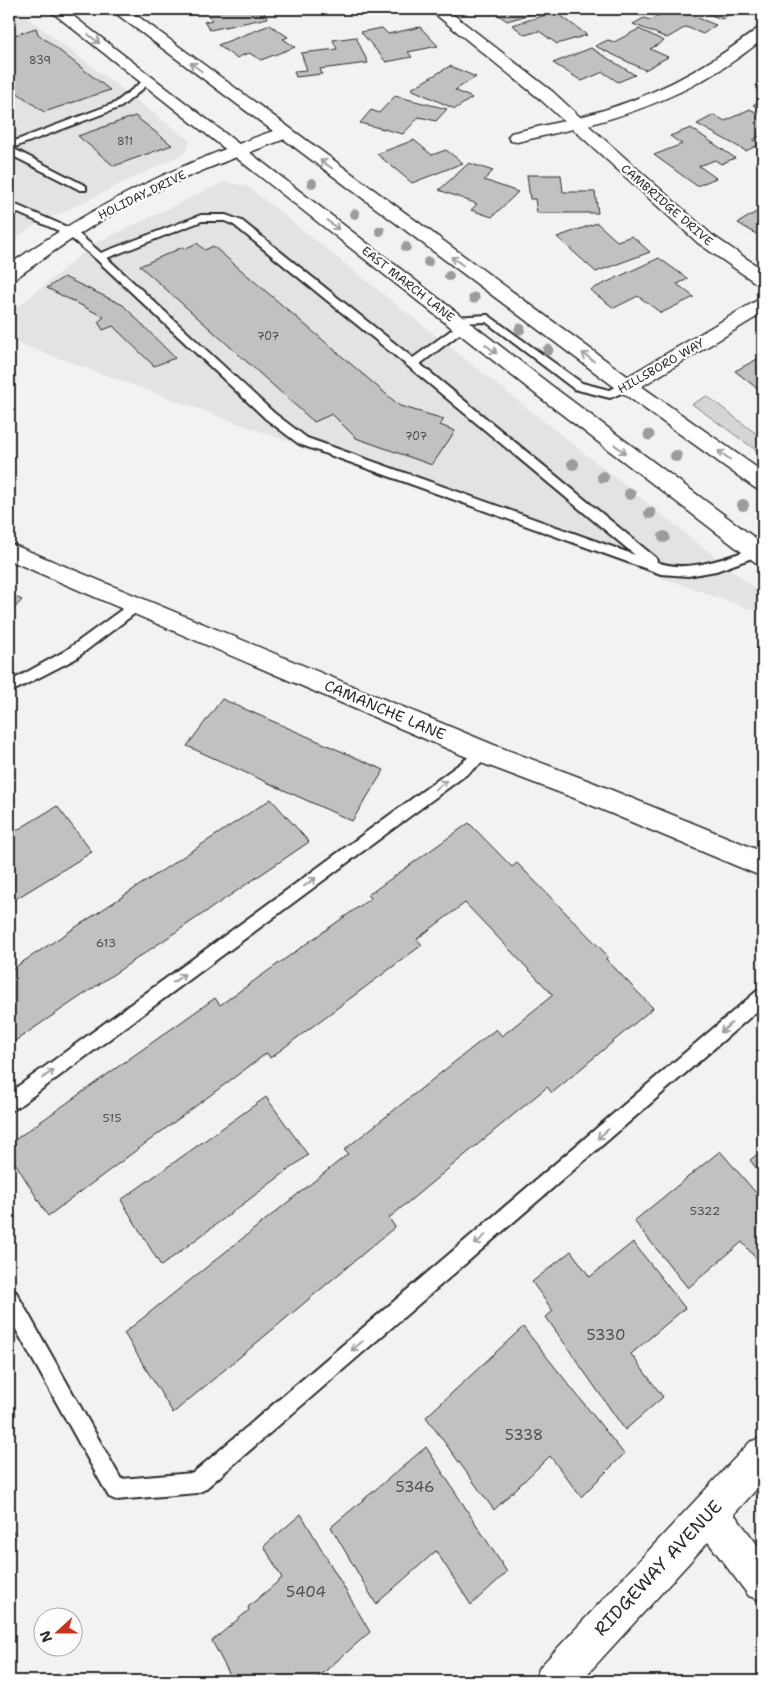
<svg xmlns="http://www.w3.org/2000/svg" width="772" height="1690" viewBox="0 0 772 1690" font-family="'Shantell Sans',sans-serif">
<rect width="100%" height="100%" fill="#f2f2f2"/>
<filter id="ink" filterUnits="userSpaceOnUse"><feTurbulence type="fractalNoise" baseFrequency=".02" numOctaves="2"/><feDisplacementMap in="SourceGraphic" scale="10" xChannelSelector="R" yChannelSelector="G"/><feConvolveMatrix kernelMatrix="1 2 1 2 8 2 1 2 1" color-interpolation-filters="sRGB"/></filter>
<g filter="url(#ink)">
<g fill="#e3e3e3">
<path d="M9,9H16L190,141L185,153L28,229L9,244Z"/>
<path d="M224,182L247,186L763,595V614L9,340V314L94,244Z"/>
</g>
<path fill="#d5d5d5" stroke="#808080" d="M707,396L763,439V455L692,404Z"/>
<g fill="#c1c1c1" stroke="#2b2b2b">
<path d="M185,9H261L268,18L210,30L204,22L212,20L206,12L189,15Z"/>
<path d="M538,9L535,10L538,12L507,21L492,10Z"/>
<path d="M657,9H675L716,25L703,34L686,27L667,38L633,24L644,18L650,20L660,14L653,11Z"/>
<path d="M695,9H737L722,19Z"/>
<path d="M556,12L587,35L557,44L539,31L525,35L512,25Z"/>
<path d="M270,25L288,37L283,39L295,47L261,60L249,53L236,58L218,45Z"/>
<path d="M420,27L438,46L408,52L412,57L386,62L361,32L382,28L388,34Z"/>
<path d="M36,28L38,34L110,90L44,112L16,92V89L9,84V37Z"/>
<path d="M639,29L664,41L650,49L668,57L645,70L595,46L608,40L614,42Z"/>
<path d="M356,37L368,63L320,69L322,74L296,77L294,71L307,70L301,53L337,49L333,40Z"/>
<path d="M591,48L635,75L618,82L603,72L582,81L553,63Z"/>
<path d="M450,66L476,77L455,90L472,98L455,109L411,89Z"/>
<path d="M395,96L447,109L436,121L419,117L403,134L360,123L371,110L379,113Z"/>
<path d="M763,99V110L753,105Z"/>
<path d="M750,109L763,116V134L753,140L760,144L746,151L697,124L714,115L725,121Z"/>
<path d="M135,116L172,145L114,166L78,136Z"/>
<path d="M691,128L735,158L721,164L715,160L699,166L716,178L697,186L654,155L682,144L670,136Z"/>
<path d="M414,140L432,155L446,150L463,163L412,183L377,154Z"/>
<path d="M469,163L493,171L484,180L518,192L492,217L471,210L477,204L439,190Z"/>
<path d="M527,175H561L563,192H595L598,213H537L535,199H530Z"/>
<path d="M763,208V238L738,223Z"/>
<path d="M597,223L617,241L632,236L650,252L596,272L557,237Z"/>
<path d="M197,243L205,250L213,246L400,406L444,419L440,425L455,431L432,465L356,438L332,414L314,422L140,266L183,247L184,249Z"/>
<path d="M659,258L688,279L677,284L694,297L661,313L638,296L614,308L590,290Z"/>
<path d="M64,277L123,305L175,358L154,366L113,326L103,330L98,322L104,317L47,288Z"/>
<path d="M763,356V393L735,371Z"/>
<path d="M9,594L22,600L9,614Z"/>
<path d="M222,699L384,770L352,821L187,746Z"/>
<path d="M271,799L309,842L9,1045V971Z"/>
<path d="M57,806L92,852L9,903V835Z"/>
<path d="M469,823L512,867L517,863L608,956L606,959L653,1008L552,1093L547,1087L389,1218L395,1227L173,1413L124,1333L348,1154L344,1150L496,1029L502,1036L553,995L465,903L417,939L422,945L270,1058L267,1053L48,1216L9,1153V1144L215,998L220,1005L371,898L368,895Z"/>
<path d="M266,1097L308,1155L161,1266L121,1200Z"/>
<path d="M763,1150V1177L750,1160Z"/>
<path d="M720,1151L763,1201V1267L742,1242L688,1288L634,1221Z"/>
<path d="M633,1242L685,1308L631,1354L663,1397L625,1430L546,1317L553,1311L532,1282L571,1251L590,1277Z"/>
<path d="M523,1327L624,1454L581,1497L550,1456L494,1510L426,1417Z"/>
<path d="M426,1447L507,1572L471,1605L436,1551L376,1604L331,1527Z"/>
<path d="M301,1514L370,1632L314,1681H233L212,1641L249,1610L248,1607L282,1578L264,1546Z"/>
<path d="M9,1532H15L9,1570Z"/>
</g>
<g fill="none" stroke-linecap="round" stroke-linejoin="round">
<defs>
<g id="lane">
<path d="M148,77L151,78V82L121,107L12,148L86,186V190H80L9,154V143L115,103Z"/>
<path d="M9,202L74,230L101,253L201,215H226L242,221L413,358L458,325H466L467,327L466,329L420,364L656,558L657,562C690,574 726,557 758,547L762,549L763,554L716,571L688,576L661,574L299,444L266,419L96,259L66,234L9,209ZM202,221H225L234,225L409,367L635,555L307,438L274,413L107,258Z"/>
<path d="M488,315L582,383L609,390L627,382L633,386L631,389L610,398L574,389L486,322L453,323L448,320L453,317Z"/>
<path d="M137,600L142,602L144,605L142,608L75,659L9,693V682L65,651L132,602Z"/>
<path d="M485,747L490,749L492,753L490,757L15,1109L9,1111V1093L480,749Z"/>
<path d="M763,989V1006L204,1490L197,1493L116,1500L109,1497L9,1317V1290L16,1292L121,1479L193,1473L757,991Z"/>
</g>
<g id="street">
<path d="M429,9H446L553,92L580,117C648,99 701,72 757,29L763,27V39C709,83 655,107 588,125L712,235L763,270V285L756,283L698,243L573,129L517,142L511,141L508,137L511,133L564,121L541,100Z"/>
<path d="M763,299V313L634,391L627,393L620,391L617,386L620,381L756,301Z"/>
<path d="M9,543L494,745L592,782L763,852V877L574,798L476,761L9,560Z"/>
<path d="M763,1437V1482L734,1514L763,1552V1601L749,1596L708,1542L581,1681H534L540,1667L750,1442Z"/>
</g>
<path id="secondary" d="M284,128L290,129L293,133L290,137C240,156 189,174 142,198C97,221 56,249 16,278L9,280V265C76,217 146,180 223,150C243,143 263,133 284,128Z"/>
<g id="primary">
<path d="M48,9H64L552,386L763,544V564L755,562L538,396Z"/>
<path d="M112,9H128L634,381L763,472V491L755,488L620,391L114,12Z"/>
</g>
</defs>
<use href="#lane" stroke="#2b2b2b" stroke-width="4"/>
<use href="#street" stroke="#2b2b2b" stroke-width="3"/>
<use href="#secondary" stroke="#2b2b2b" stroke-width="3"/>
<use href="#primary" stroke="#2b2b2b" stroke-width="3"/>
<use href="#lane" fill="#fff" fill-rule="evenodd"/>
<use href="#street" fill="#fff" fill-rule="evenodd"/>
<use href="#secondary" fill="#fff" fill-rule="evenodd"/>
<use href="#primary" fill="#fff" fill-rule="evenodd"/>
</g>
<g fill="#9c9c9c">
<circle cx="312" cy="183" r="5"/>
<circle cx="355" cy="214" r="5"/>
<circle cx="380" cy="231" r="5"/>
<circle cx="406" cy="247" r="5"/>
<circle cx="428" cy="262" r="5"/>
<circle cx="449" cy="276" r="5"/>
<circle cx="474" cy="298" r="5.5"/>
<circle cx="520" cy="329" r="5.5"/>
<circle cx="548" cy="350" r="5.5"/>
<circle cx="649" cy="435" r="5.5"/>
<circle cx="676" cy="456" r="6"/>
<circle cx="573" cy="464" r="6"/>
<circle cx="603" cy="477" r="6"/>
<circle cx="630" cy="494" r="6"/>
<circle cx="743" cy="505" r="6"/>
<circle cx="650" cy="513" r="6"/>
<circle cx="664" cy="537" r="6"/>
</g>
<defs><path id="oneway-shaft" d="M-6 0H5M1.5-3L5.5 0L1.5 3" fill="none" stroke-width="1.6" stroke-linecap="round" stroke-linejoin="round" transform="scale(1.25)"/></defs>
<g stroke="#a0a0a0">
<use href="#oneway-shaft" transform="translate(94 39) rotate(38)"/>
<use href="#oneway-shaft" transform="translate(196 67) rotate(-143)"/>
<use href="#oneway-shaft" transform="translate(326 164) rotate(-144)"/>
<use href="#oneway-shaft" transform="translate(333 225) rotate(38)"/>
<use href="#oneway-shaft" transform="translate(457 261) rotate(-144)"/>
<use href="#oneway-shaft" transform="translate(491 349) rotate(38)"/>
<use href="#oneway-shaft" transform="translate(588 357) rotate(-144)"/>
<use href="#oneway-shaft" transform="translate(620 449) rotate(38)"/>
<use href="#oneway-shaft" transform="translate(724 455) rotate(-144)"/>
<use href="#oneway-shaft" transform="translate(441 785) rotate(-36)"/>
<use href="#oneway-shaft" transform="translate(310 882) rotate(-36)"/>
<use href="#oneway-shaft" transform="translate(179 978) rotate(-36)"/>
<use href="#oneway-shaft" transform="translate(726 1028) rotate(139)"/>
<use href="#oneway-shaft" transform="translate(48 1074) rotate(-36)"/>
<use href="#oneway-shaft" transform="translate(603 1134) rotate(139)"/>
<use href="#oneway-shaft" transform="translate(480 1240) rotate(139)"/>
<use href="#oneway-shaft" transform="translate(357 1346) rotate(139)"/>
</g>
</g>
<g text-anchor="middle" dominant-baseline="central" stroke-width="4.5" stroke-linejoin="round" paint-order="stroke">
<g font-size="11" fill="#505050">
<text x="40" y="60">839</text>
<text x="125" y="141">811</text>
<text x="268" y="336">707</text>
<text x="416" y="436">707</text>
</g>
<g font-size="12" fill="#2b2b2b" stroke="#fff">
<text transform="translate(142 195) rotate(-26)">HOLIDAY DRIVE</text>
<text transform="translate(667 205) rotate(41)">CAMBRIDGE DRIVE</text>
<text transform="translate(408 284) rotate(38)">EAST MARCH LANE</text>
<text transform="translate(661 366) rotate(-30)">HILLSBORO WAY</text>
</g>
<g font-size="12" fill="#505050">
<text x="106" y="943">613</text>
<text x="112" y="1118">515</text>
<text x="705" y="1211">5322</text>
</g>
<g font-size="15" fill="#2b2b2b" stroke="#fff">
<text transform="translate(385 710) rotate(23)">CAMANCHE LANE</text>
</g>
<g font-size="15" fill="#505050">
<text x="606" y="1335">5330</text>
<text x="524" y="1435">5338</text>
<text x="415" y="1487">5346</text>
<text x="306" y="1592">5404</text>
</g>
<g font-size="18" fill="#2b2b2b" stroke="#fff">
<text transform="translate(658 1568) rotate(-47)">RIDGEWAY AVENUE</text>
</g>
</g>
<rect width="772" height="1690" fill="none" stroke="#fff" stroke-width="30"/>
<rect x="15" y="15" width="742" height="1660" fill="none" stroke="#2b2b2b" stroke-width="2" filter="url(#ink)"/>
<g transform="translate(58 1632) rotate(249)"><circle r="24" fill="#ffffff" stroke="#aaaaaa"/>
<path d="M0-4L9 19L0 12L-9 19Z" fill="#c8321e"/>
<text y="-8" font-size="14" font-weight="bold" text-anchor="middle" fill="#2b2b2b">N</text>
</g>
</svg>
